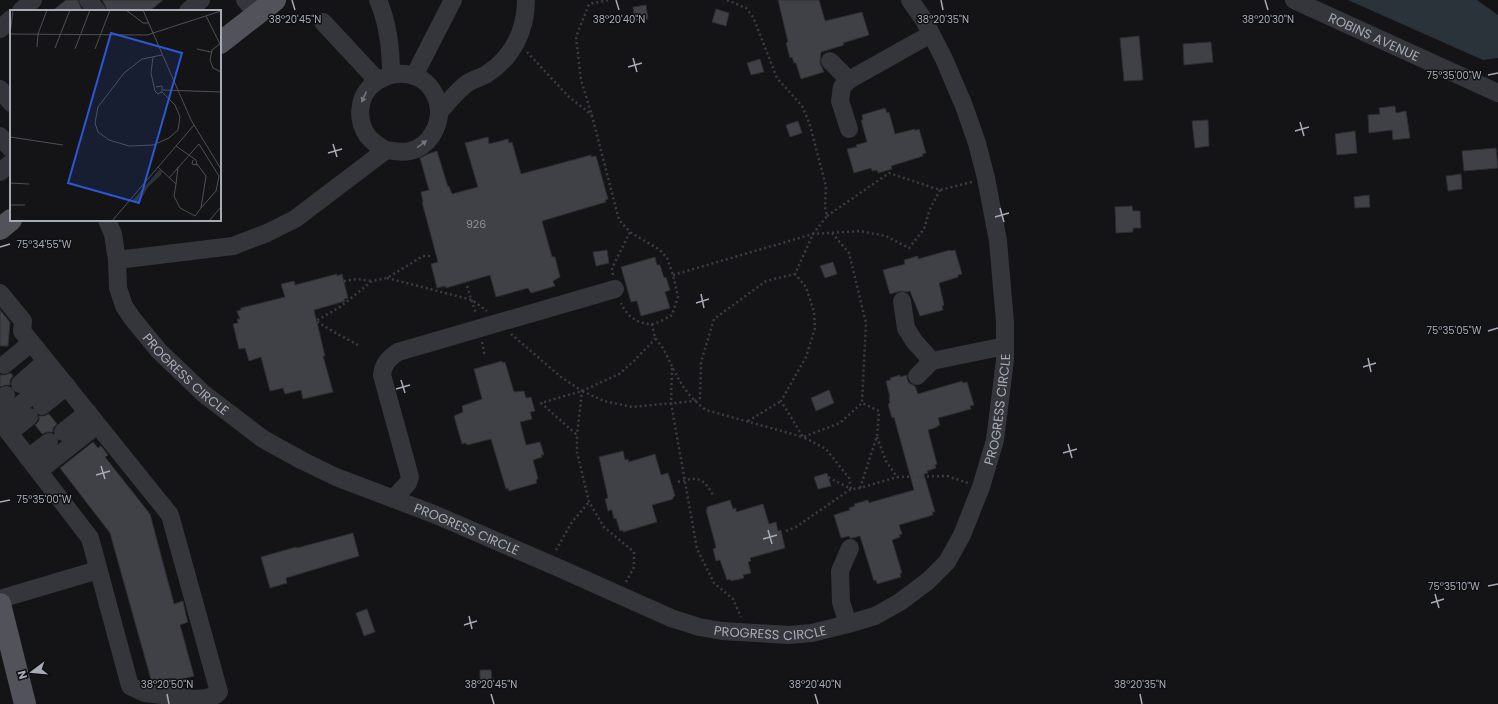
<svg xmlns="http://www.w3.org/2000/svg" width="1498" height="704" viewBox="0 0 1498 704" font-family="Poppins,sans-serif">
<rect width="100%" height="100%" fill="#141416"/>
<path fill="#2b333a" d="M1348,0H1477L1498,15V58L1483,60Z"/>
<g fill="#404146" stroke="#2e2e32">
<path d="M66,0H78L80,6L83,11H52Z"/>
<path d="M102,0H163L150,11H107L105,5Z"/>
<path d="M778,0H819L825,21L862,12L869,35L843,43L844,45L821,52L820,63L824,72L801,79L796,63H794L792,57L790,58L786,43L788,42Z"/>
<path d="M646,5L648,19L635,21L633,7Z"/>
<path d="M716,9L729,13L726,26L712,22Z"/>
<path d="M1139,36L1143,80L1124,81L1120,38Z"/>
<path d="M1211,42L1213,62L1184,65L1183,44Z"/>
<path d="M760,59L764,72L751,75L747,63Z"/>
<path d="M1395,106L1396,113L1406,111L1410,138L1393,140L1392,130L1369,133L1368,115L1380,114L1379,108Z"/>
<path d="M885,108L887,113L889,112L895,134L915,129V131L919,129L926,153L922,154L923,156L891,166L892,169L878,173L877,170L872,171L871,168L854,173L847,149L857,147L856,145L867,142L861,120H863L862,115Z"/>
<path d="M1208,120L1209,146L1195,148L1192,121Z"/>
<path d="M798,121L802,133L790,137L786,125Z"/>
<path d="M1355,131L1357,153L1337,155L1335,134Z"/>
<path d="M488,137L489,144L508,139L509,143L512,142L521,174L591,155V157L596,156L608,199L605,200L606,202L542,221L552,257H555L560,277L553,281L555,286L531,293L528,288L496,297L490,275L446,288L445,286L437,288L431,264L438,262L422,202H423L421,192L429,190L420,158L428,154L437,151L448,187L449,186L452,194L478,187L465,143Z"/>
<path d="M1496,148L1498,168L1464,171L1462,151Z"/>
<path d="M1461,174L1462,189L1448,191L1446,176Z"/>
<path d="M1369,195L1370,207L1355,208L1354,197Z"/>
<path d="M1132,206L1133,211H1140L1141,228H1133V232L1116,233L1115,207Z"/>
<path d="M607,250L609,263L596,266L593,252Z"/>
<path d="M950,250L951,251L955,250L962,274L958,275V277L939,283L944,305L942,306L943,310L920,316L910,291L907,292L901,291L890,294L883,270L905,264L904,260L918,256V259Z"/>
<path d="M655,257L657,265H660L664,278L666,277L670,290L665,292L670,308L641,316L637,301L631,302L621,267Z"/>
<path d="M833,262L837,274L825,278L820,266Z"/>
<path d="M337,274V276L342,274L348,298L344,299L345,301L314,310L325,356H323L333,392L303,399L301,390L285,394L283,388L270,391L261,357L249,361L245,348L239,349L233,324L238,323L237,319H240L237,311L241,310V308L285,297L281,284L294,281L295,285Z"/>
<path d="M0,310L10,322L8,346H0Z"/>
<path d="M502,361L503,363L505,362L514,392L524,391L526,398L531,397L535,411L530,412L532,419L520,422L526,445L540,442L544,455H541L542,457L533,460L538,479L536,480L537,483L509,491L508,488L506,489L491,439L467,445L466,443L462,444L454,416L463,412L462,406L482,399L474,369Z"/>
<path d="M11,373L13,376L10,380V385H5L0,387V375H5Z"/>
<path d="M900,375V377L907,375V379L909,383L915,386L918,394L962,381L963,383L967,382L974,405L970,406L971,409L938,418L940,425L937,426V427L928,430L937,464L935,465L936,468L927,471L928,473L924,474L935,512H932L933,515L899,525L902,534L899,535L900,537L892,540L902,573H900L901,577L877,584L876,580L874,581L860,536L852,538H850L849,536L841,538L834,515L850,510L849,508L855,506L854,504L868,500L869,503L872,502L914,490L894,417L892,418L888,404L890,403L889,398L890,397L886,381L891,380L890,378Z"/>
<path d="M829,390L834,403L816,411L811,398Z"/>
<path d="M49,414L57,424L53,428V432H47L42,434L35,425L39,421V416H44Z"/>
<path d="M93,442L98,448L101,446L108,455L105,457L150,514L174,604L183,601L186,615L188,622L180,625L194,676L163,685L152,683L110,533L60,468Z"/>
<path d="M623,451L625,460L628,459L629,462L655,454L661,475L668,473L675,496L673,497V499L652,505L657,522L623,532V530L620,531L616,518L614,519L612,510L608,511L605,499L608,498L599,457Z"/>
<path d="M827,473L831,486L818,489L814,477Z"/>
<path d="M730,500L733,509L736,508V512L763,504L769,524L776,522L778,531L781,530L785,548L750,558L751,561L748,562L751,573L743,575L744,578L731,581L730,579L727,580L720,560L716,561L713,549L716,548L715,543L706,510H707V507Z"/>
<path d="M353,533L359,556L286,578L287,583L270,588L261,557L296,547L297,548Z"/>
<path d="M367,609L375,632L364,636L356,613Z"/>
<path d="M480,670H491L492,680L480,681Z"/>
</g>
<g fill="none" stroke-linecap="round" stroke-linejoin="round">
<g stroke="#3b3d42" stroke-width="2.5" stroke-dasharray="2 3" stroke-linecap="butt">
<path d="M608,0L589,4L576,37L581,80L592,116L619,220L630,232L660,250L667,258L673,275L678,297L672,315C666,318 657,324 651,324C637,324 626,315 621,303"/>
<path d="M727,0L746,8L753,17L777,78L802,106L809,122L826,186L825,207L827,216L813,234L795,274L806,287L814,312L815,328L806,357L781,401L803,437L826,449L849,478L851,489"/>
<path d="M527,52L569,97L592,115"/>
<path d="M827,216L889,173L940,190L972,182"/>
<path d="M832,233L849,253L866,323L862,403L879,411L877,436L860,488"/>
<path d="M613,275L612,268L630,232"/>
<path d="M673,275L813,234L860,231L886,236L909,248L924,229L930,209L940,190"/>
<path d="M387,278L472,300L487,311"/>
<path d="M339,282L357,279L372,281"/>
<path d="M467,286L476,314"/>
<path d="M652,324C653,329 654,335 656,339C659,343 663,347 665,352C677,376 683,393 706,410L803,437L840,423L862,403"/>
<path d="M511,334L561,377L582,391L577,435"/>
<path d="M482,342L485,357"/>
<path d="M358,345L334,332L316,321L340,307L372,281L387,278L423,256H430"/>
<path d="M672,368L671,403L697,549L714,583L733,599L741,617"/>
<path d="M582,391L619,374L634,361L656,338"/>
<path d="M748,421L781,401"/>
<path d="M877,437L886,461L897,477L947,476L968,483"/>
<path d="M824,475L851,489"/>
<path d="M678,482C699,476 704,478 714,497"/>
<path d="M786,531L796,527L851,489L860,488L897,477"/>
<path d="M556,550L572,522L589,502"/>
<path d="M626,582L634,567V552L604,527L589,502L577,452V435L541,403L582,391L604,401L632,407L694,401L700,398L701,362L714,319L766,281L795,274"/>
</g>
<g stroke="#35363b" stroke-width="18">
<path d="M88,0L97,11"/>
<path d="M245,0L257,14"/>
<path d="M378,0C388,23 391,49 391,74"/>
<path id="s1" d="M1294,0L1498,93"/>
<path d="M21,11L33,0"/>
<path d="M188,11L201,0"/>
<path d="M323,22L377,80"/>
<path d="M0,29L11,19"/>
<path d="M830,61L849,80"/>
<path d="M414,76L453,0"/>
<path d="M0,89L11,103"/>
<path d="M439,112C447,104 455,93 465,85C471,80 480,78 487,74C513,57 526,30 526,0"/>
<path d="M849,129L840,101L842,87L849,80L931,34"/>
<path d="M0,136L11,149"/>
<path d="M0,172L11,163"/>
<path id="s2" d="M107,220L113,234L117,260L118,288L124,306L132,318L159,351L204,394L263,439L303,461L336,477L436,515L559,568L671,618L699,627L722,631L789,635L812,633L848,624L875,616L900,602L928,581L947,562L962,535L981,487L995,440L1005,360V322L998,241L986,178L977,143L964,106L944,59L924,20L910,0"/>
<path d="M117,260L233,246L267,233L295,219L386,150C394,151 401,153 410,151C431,146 444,121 437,100C427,70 392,66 370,87C358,99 357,121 367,135C372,142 378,146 386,150"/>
<path d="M0,293L23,321L22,331L170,515L219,692L216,695L206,698L196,699L145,693L130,686L90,538L0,421"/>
<path d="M902,301L906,328L914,341L932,361L1005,346"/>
<path d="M4,365L31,343"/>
<path d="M917,376L932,361"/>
<path d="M20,384L46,361"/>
<path d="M0,400L6,395"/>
<path d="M42,406L67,386"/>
<path d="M0,421L57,375"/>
<path d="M63,432L88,412"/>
<path d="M9,433L29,417"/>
<path d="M28,458L49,442"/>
<path d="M39,471L97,425"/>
<path d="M393,499L408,483L410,477L382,375C383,364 389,358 398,352L615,289"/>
<path d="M0,599L98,570"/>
<path d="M848,624L841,602L840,571L850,548"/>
</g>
<g stroke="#52535a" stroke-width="22">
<path d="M220,43L275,0"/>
<path d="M0,229L11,220"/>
<path d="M0,604L25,704"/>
</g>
</g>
<defs><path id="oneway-solid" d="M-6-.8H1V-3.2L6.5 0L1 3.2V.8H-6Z"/></defs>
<g fill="#73767f">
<use href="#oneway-solid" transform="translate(364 97) rotate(114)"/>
<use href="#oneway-solid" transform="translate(422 144) rotate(-36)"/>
</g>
<path fill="none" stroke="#a6abb6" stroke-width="1.5" d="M292,0L295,10M616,0L619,10M941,0L943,10M1265,0L1268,10M633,58L637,72M628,67L642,63M1488,75L1498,73M1300,122L1304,136M1295,131L1309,127M333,144L337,157M328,153L342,149M1000,208L1004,222M995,217L1009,213M0,247L10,244M701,294L704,308M696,303L709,299M1488,331L1498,328M1368,358L1371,372M1363,367L1376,363M401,380L405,393M396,389L410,385M1068,444L1072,458M1063,453L1077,449M101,466L105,479M96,475L110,471M0,502L10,500M768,530L772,544M763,539L777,535M1488,586L1498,584M1435,594L1439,608M1431,603L1444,599M469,616L472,629M464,625L477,621M167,694L169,704M491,694L494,704M815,694L818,704M1140,694L1142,704"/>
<g text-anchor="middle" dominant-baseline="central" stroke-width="3" stroke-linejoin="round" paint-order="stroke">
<g font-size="11" fill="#8c909a">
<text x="476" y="224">926</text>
</g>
<g font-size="13" fill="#a6abb6" stroke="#0f0f11">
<text stroke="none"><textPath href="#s1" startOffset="88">ROBINS AVENUE</textPath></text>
<text stroke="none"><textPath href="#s2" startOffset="181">PROGRESS CIRCLE</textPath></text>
<text stroke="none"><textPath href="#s2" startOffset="1189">PROGRESS CIRCLE</textPath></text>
<text stroke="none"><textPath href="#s2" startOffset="505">PROGRESS CIRCLE</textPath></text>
<text stroke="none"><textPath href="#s2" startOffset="829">PROGRESS CIRCLE</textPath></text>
</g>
</g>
<g transform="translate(10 10)">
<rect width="211" height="211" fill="#141416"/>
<path d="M149,160L152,161L151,165L138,177L130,191L125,193L123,190Z" fill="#2b333a"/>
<path fill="none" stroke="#4e5056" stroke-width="1" d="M116,0L133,13H138M133,0L181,110L211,159M196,6L210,34M0,24L3,0M0,24L137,25L211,1M211,33L202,40L200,50L203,58L211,62M27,37L28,24L37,0M45,38L60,0M65,39L80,0M85,39L100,0M187,39L201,42M152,45L132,49L114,63L88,97L85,113L88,122L99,130L119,136L143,135L159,128L168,120L170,107L165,95L152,82M143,47L141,63L145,81L148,84L152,82V76L146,77M153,80L211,82M0,127L53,135M166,136L186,150L187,155L182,154L183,150M148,157L166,174L164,186L170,198L185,206L191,198L196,166L187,154M159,168L189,134L209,166L206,181L191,198M0,173L19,174M166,174L168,157M0,195H15M102,211L184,115M199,211L211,197"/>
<path fill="#2b57d5" fill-opacity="0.15" stroke="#2b57d5" stroke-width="2" d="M101,23L172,43L129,193L58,173Z"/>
<rect width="211" height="211" fill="none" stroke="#a6abb6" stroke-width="2"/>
</g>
<g font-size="10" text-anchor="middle" fill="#a6abb6" stroke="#0f0f11" stroke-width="3" stroke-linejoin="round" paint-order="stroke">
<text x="295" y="23">38°20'45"N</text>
<text x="619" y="23">38°20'40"N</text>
<text x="943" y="23">38°20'35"N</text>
<text x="1268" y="23">38°20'30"N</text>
<text x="1454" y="79">75°35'00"W</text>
<text x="44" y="248">75°34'55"W</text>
<text x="1454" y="334">75°35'05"W</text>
<text x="44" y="503">75°35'00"W</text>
<text x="1454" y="590">75°35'10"W</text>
<text x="167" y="688">38°20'50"N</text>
<text x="491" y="688">38°20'45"N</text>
<text x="815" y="688">38°20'40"N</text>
<text x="1140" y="688">38°20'35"N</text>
</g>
<g transform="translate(32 672) rotate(254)" stroke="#0f0f11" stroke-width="3" paint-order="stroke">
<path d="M0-3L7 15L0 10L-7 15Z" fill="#a6abb6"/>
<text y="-6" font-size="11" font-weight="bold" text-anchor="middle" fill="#a6abb6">N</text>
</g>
</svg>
